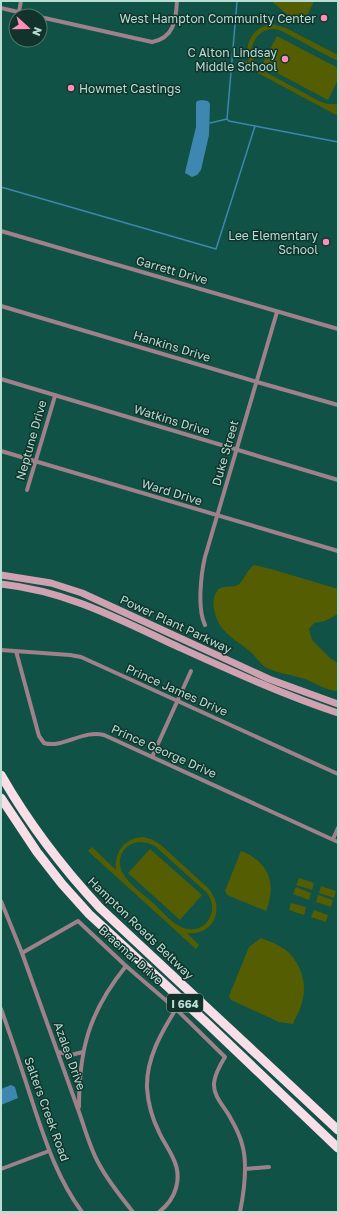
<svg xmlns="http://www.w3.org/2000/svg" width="339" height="1213" viewBox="0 0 339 1213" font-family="'Golos Text',sans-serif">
<rect width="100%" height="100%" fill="#105245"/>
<g fill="#545d02" fill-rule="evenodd">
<path d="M271,1H314L308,14L300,25Z"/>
<path d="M272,24L286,28L338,55V61C324,54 311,47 297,39C290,36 282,30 275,29C265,28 256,35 253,44C249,53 253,62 260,69L319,101L327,104H338V108L336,109L338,110V116L241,64L243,60L249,63C243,45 252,27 272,24Z"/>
<path d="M277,36L338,68V80L328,100L262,65Z"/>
<path d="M254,565L271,569L338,589V614L325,621L314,623L309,629L312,640L331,659L338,663V689L336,691C325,690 316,683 305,679C293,675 279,674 267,668C260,664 257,658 252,653C236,639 218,633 214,609C213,603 213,596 217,591C221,584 233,589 239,584C244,580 246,571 254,565Z"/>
<path d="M144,837L153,840L161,845L208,888C226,908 214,936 187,933L199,945L196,949L88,851L92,847L116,870C114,852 125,837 144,837ZM139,842L148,843L155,846L207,893C212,900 214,909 210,917C207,925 197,931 188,929C174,927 162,911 152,902C139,890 112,874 122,853C126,846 132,843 139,842Z"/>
<path d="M150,849L202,895L180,920L128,873Z"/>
<path d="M241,851C269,862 277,884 266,911L227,895L225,891Z"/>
<path d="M299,878L314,883L312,890L296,885Z"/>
<path d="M321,886L336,891L334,898L319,893Z"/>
<path d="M296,887L311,893L309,900L293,894Z"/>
<path d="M318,895L333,900L331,907L316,902Z"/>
<path d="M291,903L306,907L304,915L289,910Z"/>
<path d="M314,910L328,915L326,922L311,917Z"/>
<path d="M261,938C269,941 279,945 286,950C299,961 307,981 303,998C302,1007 296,1016 293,1024L279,1022L231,1000L229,996L249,947Z"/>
</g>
<g fill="#3d87b1">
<path d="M202,100L208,101L210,104L209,135L201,170L197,175L192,177L185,173L186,168L196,127V103L197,101Z"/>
<path d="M11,1085L15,1087L18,1098L1,1105V1089Z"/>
</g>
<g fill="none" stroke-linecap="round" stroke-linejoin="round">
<g stroke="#3d87b1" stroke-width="1.5">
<path d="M237,1L227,119L229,121L255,126"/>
<path d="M210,123L227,119"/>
<path d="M1,187L216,249L255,126L338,142"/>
</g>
<g stroke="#9e818b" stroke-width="4">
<path d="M1,8L35,16"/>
<path d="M19,12L21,1"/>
<path d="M40,17L152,42C174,38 176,20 177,1"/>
<path d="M1,231L338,329"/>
<path d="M1,306L257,382L338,405"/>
<path d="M1,379L338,480"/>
<path d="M1,451L338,551"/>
<path d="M27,490L55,396"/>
<path d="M205,625C197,609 201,574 205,557L277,312"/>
<path d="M1,650L70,655L81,657L338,774"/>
<path d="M16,651L39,736L44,743C62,749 84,729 104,735L338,842"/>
<path d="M152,757L191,671"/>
<path d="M333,839L338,828"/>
<path d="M1,901L22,953L79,1112C85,1129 90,1148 99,1164C108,1181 121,1197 133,1212"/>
<path d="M22,953L78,921L126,966L176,1009L225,1057C220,1065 215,1074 214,1083C213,1097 225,1107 231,1119C235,1126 240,1136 242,1144C248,1164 244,1192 240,1212"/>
<path d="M1,1009C13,1042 24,1076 35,1110C47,1146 59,1181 82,1212"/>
<path d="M58,1052L71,1055L83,1052"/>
<path d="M79,1107C79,1049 89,1012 126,966"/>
<path d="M1,1169L49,1151"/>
<path d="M245,1169L269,1167"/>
<path d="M159,1212C176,1199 183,1178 173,1158C169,1149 163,1141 159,1132C152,1118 148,1103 147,1088C146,1059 161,1033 176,1009"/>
</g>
<g stroke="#cfa1b1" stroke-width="7">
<path d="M1,575L51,583L82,593L269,679L338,704"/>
<path d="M1,584C65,591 115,617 172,644C227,669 281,694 338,713"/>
</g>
<g stroke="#fadee7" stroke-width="9">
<path d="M1,775C29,824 61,866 100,908L338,1130"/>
<path d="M1,798L37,852L62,884L89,914L208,1024L338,1148"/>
</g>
</g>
<g fill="#ff8eb9" stroke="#11332c" stroke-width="1.5">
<circle cx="324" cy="18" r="4"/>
<circle cx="285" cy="59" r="4"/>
<circle cx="71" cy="88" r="4"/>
<circle cx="326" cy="242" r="4"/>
</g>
<g text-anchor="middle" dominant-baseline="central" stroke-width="3" stroke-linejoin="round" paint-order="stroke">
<rect fill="#11332c" stroke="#86aba1" stroke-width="1" x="167" y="994" width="36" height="18" rx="3"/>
<g font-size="11" font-weight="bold" fill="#b8ded3">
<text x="185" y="1003">I 664</text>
</g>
<g font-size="12" fill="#b8ded3" stroke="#11332c" text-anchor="end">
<text x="316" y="18">West Hampton Community Center</text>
<text x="277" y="52">C Alton Lindsay<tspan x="277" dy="14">Middle School</tspan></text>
<text x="79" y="88" text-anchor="start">Howmet Castings</text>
<text x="318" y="235">Lee Elementary<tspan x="318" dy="14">School</tspan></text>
</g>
<g font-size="12" fill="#b8ded3" stroke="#11332c">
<text transform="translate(172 270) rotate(16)">Garrett Drive</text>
<text transform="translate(172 346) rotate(17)">Hankins Drive</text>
<text transform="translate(172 420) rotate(17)">Watkins Drive</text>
<text transform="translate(31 440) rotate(-74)">Neptune Drive</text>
<text transform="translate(225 453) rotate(-74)">Duke Street</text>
<text transform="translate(172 492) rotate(17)">Ward Drive</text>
<text transform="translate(176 624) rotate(25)">Power Plant Parkway</text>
<text transform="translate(177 690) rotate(24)">Prince James Drive</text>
<text transform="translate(164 751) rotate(24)">Prince George Drive</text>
<text transform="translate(141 928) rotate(44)">Hampton Roads Beltway</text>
<text transform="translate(131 955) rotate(42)">Braemar Drive</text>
<text transform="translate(70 1056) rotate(70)">Azalea Drive</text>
<text transform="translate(47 1109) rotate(70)">Salters Creek Road</text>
</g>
</g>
<rect width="339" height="1213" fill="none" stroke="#b8ded3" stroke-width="4"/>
<g transform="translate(28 28) rotate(111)"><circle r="19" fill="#11332c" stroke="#54776f"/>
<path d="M0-3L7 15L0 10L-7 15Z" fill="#ff8eb9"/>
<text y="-6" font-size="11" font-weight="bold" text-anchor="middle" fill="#b8ded3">N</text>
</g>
</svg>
